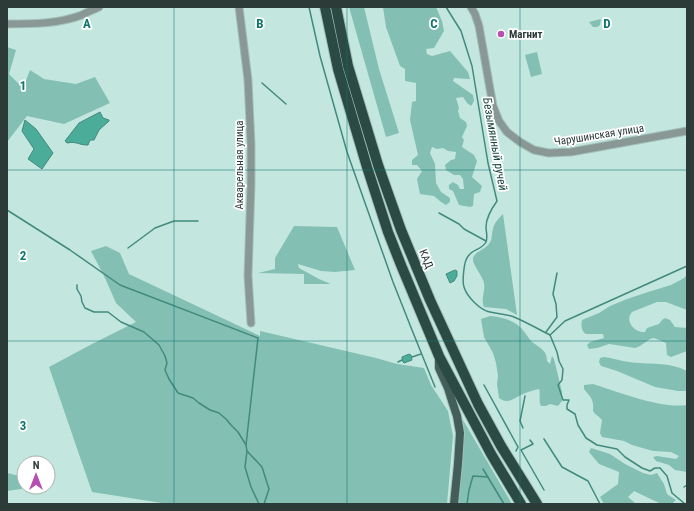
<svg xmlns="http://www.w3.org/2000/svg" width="694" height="511" viewBox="0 0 694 511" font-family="'Roboto Condensed',sans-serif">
<rect width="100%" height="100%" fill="#c3e7df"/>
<g fill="#83c0b3">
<path d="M349,7H364L379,69L399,133L386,137Z"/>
<path d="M383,7H436L442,21L444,31L434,48L426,49L427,54L432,56L450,51L468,72L470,79L454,78L453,81L473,95L474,101L471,106L467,103L463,97L456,98L459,108L458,111L460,118L466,122L467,126L462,137L464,140L462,147L474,155L477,161L472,177L482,186L480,192L474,194L473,206L470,207L459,205L453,191L449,189V185L453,182L458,185L460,189H464L463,179L460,175H454L446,170L445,165L451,160L455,159L456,152L448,151L443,148L437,149L432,147L430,153L435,164L436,183L441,192L450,198V202L446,205L441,202L434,196L420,194L417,179L422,171L417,165H412V160L418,155L410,120L412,102L416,101V83L405,81V69L400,66L386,27Z"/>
<path d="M601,19L600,25L597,27H593L589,22Z"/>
<path d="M7,47L16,50L9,74L23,88L30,70L44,79L76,84L95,77L110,103L64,124L27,116L7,142Z"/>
<path d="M537,52L542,74L531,77L525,55Z"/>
<path d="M503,214L517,315L506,309L484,307C480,298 487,289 483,280C481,274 472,264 473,258C475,252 483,250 487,246C493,241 491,235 493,229C494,223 499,218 503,214Z"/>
<path d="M294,226L337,227L355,270L335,272L321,271L298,264L299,268L319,279L331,284H304V274L258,273L275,269V258Z"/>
<path d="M106,246L120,253L129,274L260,336V331L376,358L397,364L424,368L431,385L448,411L453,436L447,504H168L92,492L49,367L92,344L136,322L116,303L105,278L91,251Z"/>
<path d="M687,275V310L666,302H657L632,312C624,321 635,333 645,332L647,328L659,324L662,320L665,318L670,320L675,327L687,328V351L671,357L667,355L666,343L654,338L650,339L640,346L635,348L609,344L597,348L589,349L587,345L590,342L604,338L603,334H586C581,331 581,325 582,320L599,313L610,306L627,299L648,292L671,285L684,278Z"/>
<path d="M490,316C502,317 514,320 522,329C526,333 528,338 532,342C540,348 547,350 547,361L550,364L552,356L554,359L562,392V401L558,406L550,404L546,406H541C538,400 541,394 539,389C533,390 528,392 523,394C514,398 508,405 499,398L497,384L498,376L496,363L493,353L484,337L481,319Z"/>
<path d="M604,357C612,358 621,361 629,362C649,365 667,361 687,371V391H678L655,387L617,371L601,366L599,362L600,358Z"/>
<path d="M593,384C619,392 661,409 687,405V472L675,470L669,465L656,461L653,457L657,456L676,459L679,456L671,452L653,451L632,445L624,441L602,437L600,433L602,420C599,416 595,415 593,411C594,399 591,398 584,389V385Z"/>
<path d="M463,420L512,504H458L464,440Z"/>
<path d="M591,448L610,454L625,464L643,473L651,475L657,473L664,484L667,494L676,500L672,504H663L659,503L634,491L628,497L636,504H604L600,497L618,484L619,472L599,464L589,452Z"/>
<path d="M7,473L24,477V487H35L7,491Z"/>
</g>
<g fill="#4bac9a" stroke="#428a7d">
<path d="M100,112L103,118L109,120V121L99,130L94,140H90L88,145C78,145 77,141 67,143L65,141L79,123Z"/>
<path d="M25,120L36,129L53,153L42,169L28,159L34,149L22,131Z"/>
<path d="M455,270L457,271V276L454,281L450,283L446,274Z"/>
<path d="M409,354L411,355L412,360L404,363L403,362L402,358V357Z"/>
</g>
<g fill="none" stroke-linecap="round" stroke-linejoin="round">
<g stroke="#428a7d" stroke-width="1.5">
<path d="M309,7L320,56L347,152L393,282L412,330L435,387"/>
<path d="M446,7L461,31L472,66L488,163L497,201C492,208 486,218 486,227C486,232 488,236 486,242C481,251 471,248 466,260C464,265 462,282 464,287C467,297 480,310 490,312C498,314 506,314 514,317C526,322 538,329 550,335L557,352L559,361L563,369L562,380L558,385L563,400H569L567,405V409L575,414L578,425L586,438L597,445L617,449L625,457L642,468L650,471L655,468H660L667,476L672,493L685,504"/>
<path d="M262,83L286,104"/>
<path d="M7,210L70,250L120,285L258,338L246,445"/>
<path d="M439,213L459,224L464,229L486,241"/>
<path d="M128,248L155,228L174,221H198"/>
<path d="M77,285V289L81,296L82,302L85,308L94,312H108L121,322L144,332L159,345L165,356L167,363L165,370L169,379L178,393L193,398L199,403L210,410L219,413L226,419L231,425L238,432L246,445L247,451L245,467L251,487L259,504"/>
<path d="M546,332L557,317L556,304L553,294L557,273"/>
<path d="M550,335L565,321L687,266"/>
<path d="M412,357L421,354"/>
<path d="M398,362L402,360"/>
<path d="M484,385L518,447L516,451"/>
<path d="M523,428L520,421L525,396"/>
<path d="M544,439L562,467L588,481L600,504"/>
<path d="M530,440L533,444L521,450L544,490"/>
<path d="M247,451L262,467L269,489L264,504"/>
<path d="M483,469L504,504"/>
<path d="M684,487L687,485"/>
<path d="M467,504L469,490L473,476L488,477"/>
</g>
<defs>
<g id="minor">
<path d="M239,7L248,80L251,144V185L248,276L251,323"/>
<path d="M471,7L475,14L479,26L493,106L499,121L507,132L520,142L534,150L549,153L571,152L687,131"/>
<path d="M7,24C32,24 58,24 82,15C87,12 93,10 99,7"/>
</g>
<path id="major" d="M439,357V368L448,388L453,404L457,416L460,433L458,464L454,504"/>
<g id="highway">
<path d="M325,7L338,69L367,167L388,232L401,265L439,356L491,454L521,504"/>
<path d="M336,7L348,66L378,165L401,230L430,300L478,404L501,446L537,504"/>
</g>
</defs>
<use href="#minor" stroke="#a2c1ba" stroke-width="9"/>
<use href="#major" stroke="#a2c1ba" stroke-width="10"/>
<use href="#highway" stroke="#a2c1ba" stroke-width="12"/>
<use href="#minor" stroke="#899895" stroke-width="7"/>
<use href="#major" stroke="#435e58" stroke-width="8"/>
<use href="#highway" stroke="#2a4a43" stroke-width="10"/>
</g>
<path fill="none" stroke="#0f766e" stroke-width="1" stroke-opacity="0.55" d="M174,7V504M347,7V504M520,7V504M7,170H687M7,341H687"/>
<circle fill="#b74eb1" stroke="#fff" stroke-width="1.5" cx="501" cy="34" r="4"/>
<g text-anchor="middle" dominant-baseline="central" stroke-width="3.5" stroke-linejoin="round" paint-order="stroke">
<g font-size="11" font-weight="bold" fill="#2c3b38" stroke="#fff" text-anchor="start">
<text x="509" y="34">Магнит</text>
</g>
<g font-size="11" fill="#2c3b38" stroke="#fff">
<text transform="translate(599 135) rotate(-9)">Чарушинская улица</text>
<text transform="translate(239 165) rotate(-90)">Акварельная улица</text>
<text transform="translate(426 259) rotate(67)">КАД</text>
</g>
<g font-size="12" font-style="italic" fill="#1d4841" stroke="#fff">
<text transform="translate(495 144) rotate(80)">Безымянный ручей</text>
</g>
</g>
<g font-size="13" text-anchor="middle" font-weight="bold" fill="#0f766e" stroke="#fff" stroke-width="3.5" stroke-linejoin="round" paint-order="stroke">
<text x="87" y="28">A</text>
<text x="260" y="28">B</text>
<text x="434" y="28">C</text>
<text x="607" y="28">D</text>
<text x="23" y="90">1</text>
<text x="23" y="260">2</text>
<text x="23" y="430">3</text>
</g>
<rect width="694" height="511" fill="none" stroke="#2c3b38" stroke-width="16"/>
<g transform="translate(36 475)"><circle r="19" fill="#ffffff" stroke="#abb1af"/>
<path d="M0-3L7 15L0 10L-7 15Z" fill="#b74eb1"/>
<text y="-6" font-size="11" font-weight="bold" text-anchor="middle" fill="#2c3b38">N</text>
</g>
</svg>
